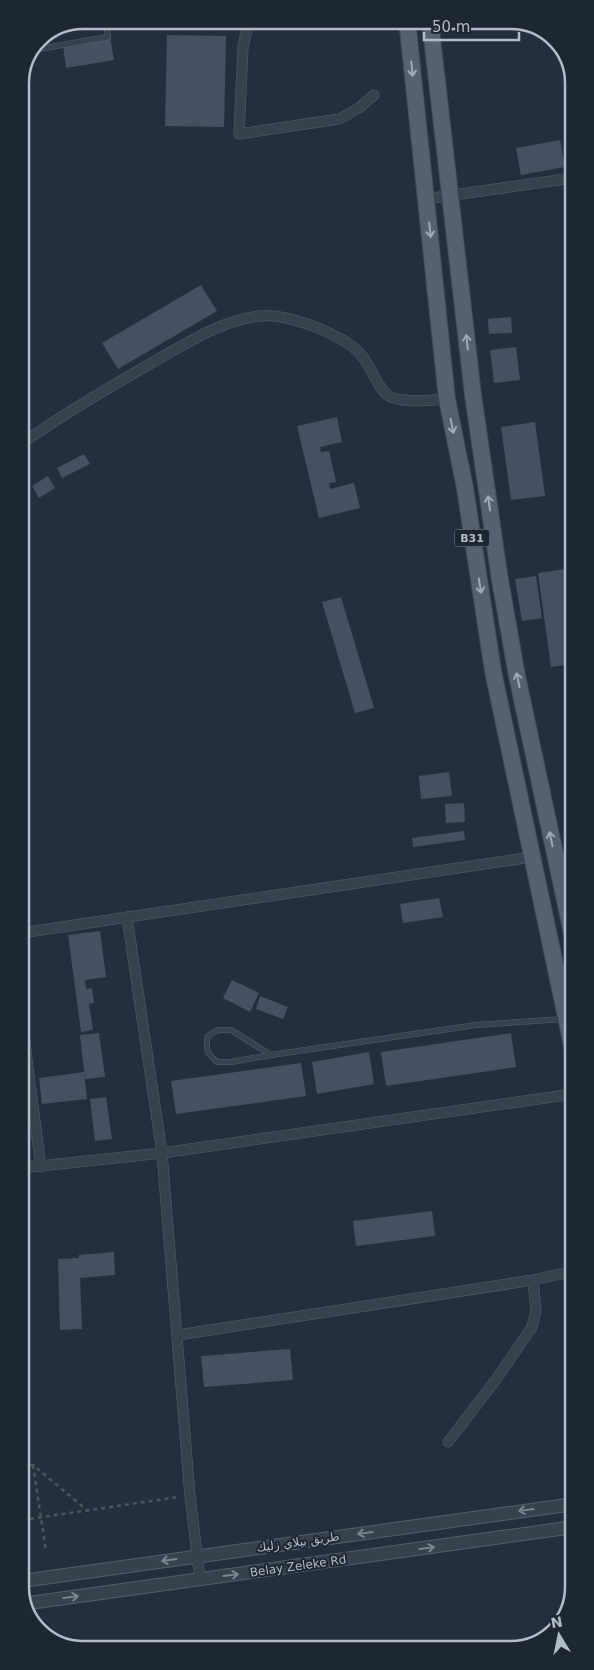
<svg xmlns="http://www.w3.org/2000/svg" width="594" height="1670" viewBox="0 0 594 1670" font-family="'DejaVu Sans','Noto Sans Arabic',sans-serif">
<rect width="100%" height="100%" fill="#242f3e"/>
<g fill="#455162">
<path d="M167,35L226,36L224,127L165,126Z"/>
<path d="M110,37L114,60L66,68L63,45Z"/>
<path d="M560,140L565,167L521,175L516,148Z"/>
<path d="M572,245V259L566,260L564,246Z"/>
<path d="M201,285L217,311L118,369L102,343Z"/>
<path d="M511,317L512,333L489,334L488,319Z"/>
<path d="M516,347L520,380L494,383L490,350Z"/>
<path d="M337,417L342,442L320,447L321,452L329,451L336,482L329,483L330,489L354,483L360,508L319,518L297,426Z"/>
<path d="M535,422L545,496L511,500L501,427Z"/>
<path d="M84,454L90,464L62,478L57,468Z"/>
<path d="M48,476L55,488L39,498L32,486Z"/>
<path d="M572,568L573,664L551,667L538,573Z"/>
<path d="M536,576L542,618L522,621L515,579Z"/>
<path d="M341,597L374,708L355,713L322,602Z"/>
<path d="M449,772L452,796L421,799L419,776Z"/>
<path d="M464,803L465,822L446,823L445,804Z"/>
<path d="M464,831L465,840L413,847L412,838Z"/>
<path d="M439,898L443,917L403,923L400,904Z"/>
<path d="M100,931L106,977L85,980L86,989L92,988L94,1003L89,1004L93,1030L81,1032L68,935Z"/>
<path d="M232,980L259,993L250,1012L223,998Z"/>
<path d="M260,996L288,1007L283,1019L256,1009Z"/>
<path d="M99,1033L105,1077L85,1079L80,1035Z"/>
<path d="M511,1033L516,1067L386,1086L381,1052Z"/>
<path d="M369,1052L374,1084L317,1094L312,1062Z"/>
<path d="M301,1063L306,1096L176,1114L171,1081Z"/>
<path d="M84,1072L87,1099L42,1104L39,1078Z"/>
<path d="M106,1097L112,1139L95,1141L90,1099Z"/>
<path d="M432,1211L435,1236L356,1246L353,1221Z"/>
<path d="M114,1252L115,1275L80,1278L82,1329L60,1330L58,1259L79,1258V1255Z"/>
<path d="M290,1349L293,1380L204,1387L201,1356Z"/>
</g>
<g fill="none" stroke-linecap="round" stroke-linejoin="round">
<defs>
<g id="service">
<path d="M33,50L108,37L106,20"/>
<path d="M218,1030H231L271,1055L231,1062H217C207,1053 205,1049 208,1036Z"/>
<path d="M271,1055L476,1025L564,1019"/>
</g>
<g id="minor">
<path d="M249,20L243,47L239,134L339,119L359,108L374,95"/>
<path d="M426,199L572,178"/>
<path d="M21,444C62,415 106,389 150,364C186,344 218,321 260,316C285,313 328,330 349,344C369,357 371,376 384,392C395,405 432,400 447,399"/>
<path d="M127,917L162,1153L190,1496L200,1579"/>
<path d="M21,933L532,857"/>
<path d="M21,999L27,1061"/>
<path d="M21,1062L27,1061L41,1167"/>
<path d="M22,1168L162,1153L573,1094"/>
<path d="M178,1335L533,1280L574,1271"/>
<path d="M448,1442L495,1381L532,1327L536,1311L533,1280"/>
</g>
<g id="tertiary">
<path d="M22,1581L574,1504"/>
<path d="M22,1604L574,1527"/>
</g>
<g id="primary">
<path d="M407,20L447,399L465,488L493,671L573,1050"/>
<path d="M430,20L473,395L500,580L517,676L573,938"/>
</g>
</defs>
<use href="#service" stroke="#565f6c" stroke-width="6"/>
<use href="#minor" stroke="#565f6c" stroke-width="11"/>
<use href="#tertiary" stroke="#565f6c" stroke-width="14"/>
<use href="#primary" stroke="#414a57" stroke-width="18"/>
<g stroke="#44595c" stroke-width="2.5" stroke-dasharray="4 4" stroke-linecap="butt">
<path d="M33,1465L46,1551"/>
<path d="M22,1467L33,1465L88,1511"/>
<path d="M22,1520L179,1497"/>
</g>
<use href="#service" stroke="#38414e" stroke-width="5"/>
<use href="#minor" stroke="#38414e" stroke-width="10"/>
<use href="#tertiary" stroke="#38414e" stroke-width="12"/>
<use href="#primary" stroke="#56606e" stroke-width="16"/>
</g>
<defs><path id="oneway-shaft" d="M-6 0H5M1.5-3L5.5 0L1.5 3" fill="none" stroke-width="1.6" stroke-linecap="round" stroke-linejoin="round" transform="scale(1.25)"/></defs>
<g stroke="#a1aab7">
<use href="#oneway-shaft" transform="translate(412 69) rotate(84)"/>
<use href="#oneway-shaft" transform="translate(430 230) rotate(84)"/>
<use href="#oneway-shaft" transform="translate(467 342) rotate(-96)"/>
<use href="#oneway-shaft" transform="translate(452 426) rotate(79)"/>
<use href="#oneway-shaft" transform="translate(489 503) rotate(-98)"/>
<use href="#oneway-shaft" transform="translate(480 586) rotate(81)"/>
<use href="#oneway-shaft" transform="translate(518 680) rotate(-102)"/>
<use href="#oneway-shaft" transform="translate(551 839) rotate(-102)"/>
</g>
<g stroke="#7c8592">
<use href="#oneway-shaft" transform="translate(526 1510) rotate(172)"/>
<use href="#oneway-shaft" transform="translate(365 1533) rotate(172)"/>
<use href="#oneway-shaft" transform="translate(427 1548) rotate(-8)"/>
<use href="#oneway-shaft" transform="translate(169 1560) rotate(172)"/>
<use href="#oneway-shaft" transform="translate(231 1575) rotate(-8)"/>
<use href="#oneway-shaft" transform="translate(71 1597) rotate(-8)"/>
</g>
<g text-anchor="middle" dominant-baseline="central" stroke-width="4" stroke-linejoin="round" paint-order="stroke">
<rect fill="#1d2633" stroke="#878f9c" stroke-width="1" x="454.5" y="529.5" width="35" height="17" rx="4"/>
<g font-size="11" font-weight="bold" fill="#b4bcc9">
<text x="472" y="538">B31</text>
</g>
<g font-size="12" fill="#b4bcc9" stroke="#1d2633">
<text transform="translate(298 1542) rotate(-8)">طريق بيلاي زليك</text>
<text transform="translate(298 1566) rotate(-8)">Belay Zeleke Rd</text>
</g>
</g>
<path d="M0 0H594V1670H0ZM83 29H511A54 54 0 0 1 565 83V1587A54 54 0 0 1 511 1641H83A54 54 0 0 1 29 1587V83A54 54 0 0 1 83 29Z" fill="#1d2633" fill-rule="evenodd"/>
<path fill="none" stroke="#b4bcc9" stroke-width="2.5" d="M83 29H511A54 54 0 0 1 565 83V1587A54 54 0 0 1 511 1641H83A54 54 0 0 1 29 1587V83A54 54 0 0 1 83 29Z"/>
<g transform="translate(559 1635) rotate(350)" stroke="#1d2633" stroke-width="4" paint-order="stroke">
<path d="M0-4L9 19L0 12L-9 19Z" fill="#b4bcc9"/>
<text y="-8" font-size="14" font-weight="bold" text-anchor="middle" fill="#b4bcc9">N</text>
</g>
<path d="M424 32v8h95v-8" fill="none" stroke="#b4bcc9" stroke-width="2.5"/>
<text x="432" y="32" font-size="15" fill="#b4bcc9" stroke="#1d2633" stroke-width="4" paint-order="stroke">50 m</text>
</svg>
